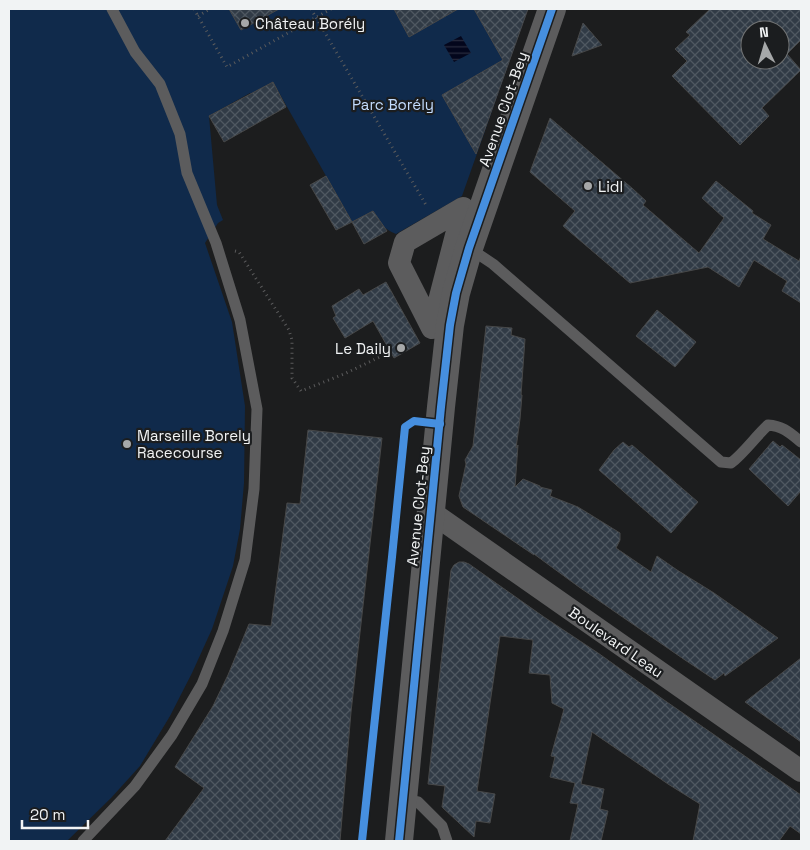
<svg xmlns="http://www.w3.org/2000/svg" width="810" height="850" viewBox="0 0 810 850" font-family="'Space Grotesk',sans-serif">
<defs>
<pattern id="water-rules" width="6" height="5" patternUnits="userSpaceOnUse" patternTransform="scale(1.25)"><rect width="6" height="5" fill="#03061c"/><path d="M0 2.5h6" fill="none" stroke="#282b3e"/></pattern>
<pattern id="building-cross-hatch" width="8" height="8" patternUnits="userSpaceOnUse" patternTransform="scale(1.25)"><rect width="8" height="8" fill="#313b46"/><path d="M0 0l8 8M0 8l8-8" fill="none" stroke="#4f5861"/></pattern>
</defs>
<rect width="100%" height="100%" fill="#1c1d1e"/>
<path fill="#102a4b" d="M9,9H528L462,196L396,234C383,229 380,222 373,211L352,222L273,82L251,94L250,93L209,116L217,205L223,220L218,223L205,243L232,322L245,406L244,483L240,529L233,566L212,629L192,673L170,716L140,766L111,798L67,841H9Z"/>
<path fill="url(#water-rules)" d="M461,36L471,53L454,62L444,45Z"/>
<g fill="url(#building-cross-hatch)" stroke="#474849" fill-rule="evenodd">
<path d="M229,9H279L241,30Z"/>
<path d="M394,9H458L409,37Z"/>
<path d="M474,9H528L476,154L442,95L503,60Z"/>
<path d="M710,9H801V40L787,54L801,70L762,108L769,116L740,145L672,76L687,61L675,49L690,35L686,32ZM750,30H780V60H750Z"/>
<path d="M583,23L602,45L572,56Z"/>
<path d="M273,82L286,107L224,142L209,116Z"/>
<path d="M550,118L633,189L646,201L643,205L699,253L724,218L702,198L716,181L753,211L752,213L771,225L763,239L799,261L801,256V303L782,291L787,281L754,260L739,287L708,267L630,283L563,226L575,211L530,172Z"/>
<path d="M326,176L352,222L336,230L310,185Z"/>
<path d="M373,211L387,231L364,244L352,222Z"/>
<path d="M386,282L420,343L394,358L373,321L345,338L333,318L336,316L332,306L359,289L363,295Z"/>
<path d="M657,310L696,342L675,367L636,336Z"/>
<path d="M486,326L512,328L511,335L525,339L521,395H522L520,419L516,448L518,445L515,487L523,479L540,486V487L552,490L550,496L578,507L620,533V540L616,548L651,572L657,556L677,570L714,593L778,638L725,676L724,673L715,680L685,660L579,587L534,554V555L463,507L459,496L466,464L465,460L473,446Z"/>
<path d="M308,430L382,438L351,712L340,841H165L204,788L175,767L213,706L228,675L249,624L271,626L287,503L300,504Z"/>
<path d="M773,441L780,447L782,445L801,460V491L788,506L749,469Z"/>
<path d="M623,442L629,447L632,445L698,502L671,533L599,470L614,450Z"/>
<path d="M459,562H464L469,564L544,617L598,653L664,700L801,795V834L790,826L779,841H693L700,804L668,784L592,732L581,784L604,789L600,809L608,811L601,841H570L578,804L570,803L575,783L550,777L555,757L551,756L564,709L552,703L550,675L529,673L533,640L500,636L477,791L495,794L490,823L476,821L474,837L442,807L445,786L428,784L451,570L454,565Z"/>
<path d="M801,658V742L745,702Z"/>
</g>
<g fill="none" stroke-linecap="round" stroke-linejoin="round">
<g stroke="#5b5b5c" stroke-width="3" stroke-dasharray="1 4" stroke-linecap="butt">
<path d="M194,9L227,67L331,9"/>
<path d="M311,9L426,205"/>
<path d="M198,16L210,9"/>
<path d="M235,251L239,252L289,330L292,340V378L301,391L344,374L384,355"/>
</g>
<g stroke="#5c5c5d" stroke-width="11">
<path d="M469,248L493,264L721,462L731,463C745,452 755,437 768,425C783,426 790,433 801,442"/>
<path d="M403,799L418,802L442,826L447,841"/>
<path d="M83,841L135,786L172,735L202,684L223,631L245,560L254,489L257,409L240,320L216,243L187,173L180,134L160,84L135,52L112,9"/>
</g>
<g stroke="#5c5c5d" stroke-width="22">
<path d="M463,208L432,328L399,263L405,242Z"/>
<path d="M431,512L801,771"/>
</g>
<path stroke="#5c5c5d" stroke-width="28" d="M399,841L441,407L450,325L456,293L469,248L552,9"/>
<defs>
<g id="cycleway">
<path d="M362,841L392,557L405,427L414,421L440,424"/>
<path d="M399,841L441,407L450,325L456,293L469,248L552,9"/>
</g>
</defs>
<use href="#cycleway" stroke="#1b1d1f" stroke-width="11"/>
<use href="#cycleway" stroke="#468fdf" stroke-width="8"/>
</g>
<g fill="#a6a8a9" stroke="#1b1d1f" stroke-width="2">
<circle cx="245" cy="23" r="5"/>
<circle cx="588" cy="186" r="5"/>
<circle cx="401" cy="348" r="5"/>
<circle cx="127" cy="444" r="5"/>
</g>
<g text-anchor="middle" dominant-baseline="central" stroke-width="4.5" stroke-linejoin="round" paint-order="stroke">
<g font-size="15" fill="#f1f3f4" stroke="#1b1d1f" text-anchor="start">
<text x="255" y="23">Château Borély</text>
<text x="598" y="186">Lidl</text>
<text x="391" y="348" text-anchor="end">Le Daily</text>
<text x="137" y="435">Marseille Borely<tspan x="137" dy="17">Racecourse</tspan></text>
</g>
<g font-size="15" fill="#c3dcfe" stroke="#1b1d1f">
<text x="393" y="104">Parc Borély</text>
</g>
<g font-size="15" fill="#f1f3f4" stroke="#1b1d1f">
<text transform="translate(503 109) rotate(-71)">Avenue Clot-Bey</text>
<text transform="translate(418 506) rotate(-84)">Avenue Clot-Bey</text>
<text transform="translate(616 642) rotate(35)">Boulevard Leau</text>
</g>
</g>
<rect width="810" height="850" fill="none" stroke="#f1f3f4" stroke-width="20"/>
<g transform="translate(765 45) rotate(355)"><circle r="24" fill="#1b1d1f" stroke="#717374"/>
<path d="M0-4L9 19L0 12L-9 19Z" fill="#a6a8a9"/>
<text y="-8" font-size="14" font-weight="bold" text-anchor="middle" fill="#f1f3f4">N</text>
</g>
<path d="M22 820v8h66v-8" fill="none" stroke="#f1f3f4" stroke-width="2.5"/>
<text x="30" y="820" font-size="15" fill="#f1f3f4" stroke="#1b1d1f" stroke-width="4" paint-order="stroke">20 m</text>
</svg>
